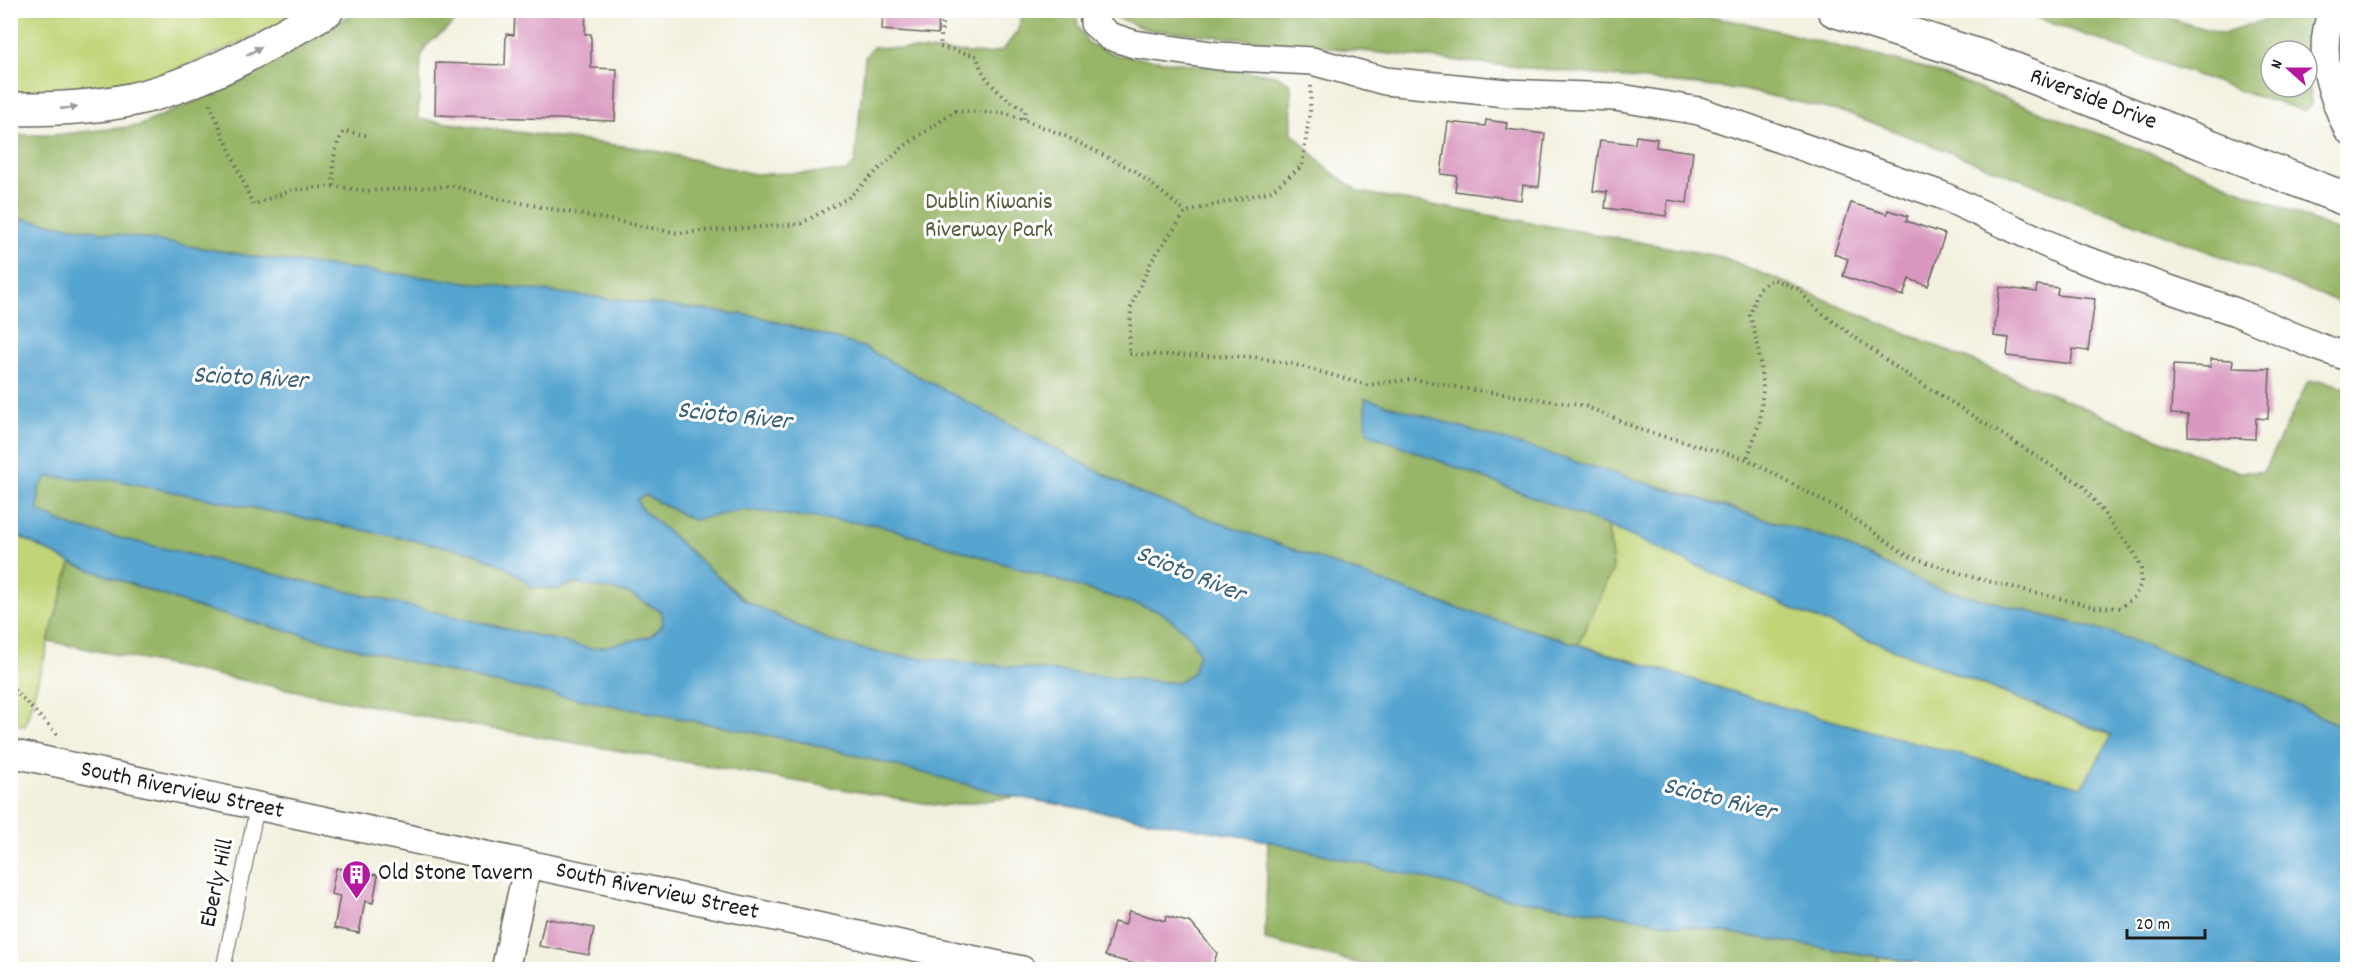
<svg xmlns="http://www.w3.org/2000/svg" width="2358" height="980" viewBox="0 0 2358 980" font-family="Dekko,sans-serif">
<rect width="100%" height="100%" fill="#fff"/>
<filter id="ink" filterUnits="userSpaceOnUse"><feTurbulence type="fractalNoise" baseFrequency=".0167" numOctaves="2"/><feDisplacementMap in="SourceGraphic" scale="12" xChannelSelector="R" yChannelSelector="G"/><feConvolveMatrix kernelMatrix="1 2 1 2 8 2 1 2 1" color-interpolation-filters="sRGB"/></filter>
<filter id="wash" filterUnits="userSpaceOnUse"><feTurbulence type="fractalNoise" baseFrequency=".008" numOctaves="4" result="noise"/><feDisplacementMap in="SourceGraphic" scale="24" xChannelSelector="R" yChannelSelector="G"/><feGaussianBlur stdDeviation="1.35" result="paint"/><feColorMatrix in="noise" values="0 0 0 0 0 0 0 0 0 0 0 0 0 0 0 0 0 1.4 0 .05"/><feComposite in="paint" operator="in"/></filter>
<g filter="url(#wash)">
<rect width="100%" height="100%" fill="#f2f0de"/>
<g fill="#c1d578" stroke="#6e784a" stroke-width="1.5">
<path d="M10,11H307L293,20L133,89L11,100Z"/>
<path d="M1608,526L1804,614L2112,736L2081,788L1786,708L1578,644L1613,568Z"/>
<path d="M10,532L71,563L25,726L11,723Z"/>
<path d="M1880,957L1912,962V969L1872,970Z"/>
</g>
<g fill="#98b668" stroke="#5a6942" stroke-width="1.5" fill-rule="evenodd">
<path d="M469,10L426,46L421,58L418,119L653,150L754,174L847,172L855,163L865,57L873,47L988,54L1003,50L1017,32L1024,11H1076L1078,26L1088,43L1116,55L1276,75L1291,84L1292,133L1328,169L1359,192L1723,257L2239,472H2263L2308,382L2324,381L2347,388V729L2265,690L2112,633L1928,585L1831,539L1666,488L1367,433L1608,526L1613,568L1578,644L1441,603L1141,494L863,347L756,316L269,259L11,217L10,135H53L138,126L240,82L357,11Z"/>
<path d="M1673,11L1750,24L1924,68L2176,163L2347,235V305L1850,114L1744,90L1145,29L1111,15L1110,11Z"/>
<path d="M2018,11H2143L2223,34L2265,20L2271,11H2318C2306,40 2309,72 2311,104L2304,111L2249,94ZM2271,51H2307V87H2271Z"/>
<path d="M47,477L115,480L471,552L506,567L532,587L557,589L575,583L628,593L662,612L663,624L651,636L593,649L73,527L38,511L39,488Z"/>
<path d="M645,495L693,520L744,510L878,525L1161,612L1189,635L1199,653L1193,673L1176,683L890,655L829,641L745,600L640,507L637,499Z"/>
<path d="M71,563L202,609L485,681L808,743L1016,797L941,806L441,720L48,641Z"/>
<path d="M1268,841L1502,897L1880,957L1872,970H1386L1265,940Z"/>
</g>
<path fill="#56a5d0" stroke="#396076" stroke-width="1.5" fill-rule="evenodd" d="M11,217L269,259L756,316L863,347L1141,494L1441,603L1786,708L2082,787L2112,735L1804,614L1608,526L1367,433L1365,398L1831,539L1928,585L2112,633L2265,690L2347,729V969H1958L1502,897L1268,841L1016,797L808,743L485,681L202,609L71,563L11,532ZM47,477L115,480L471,552L506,567L532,587L557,589L575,583L628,593L662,612L663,624L651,636L593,649L73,527L38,511L39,488ZM645,495L693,520L744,510L878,525L1161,612L1189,635L1199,653L1193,673L1176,683L890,655L829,641L744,600L640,507L637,499Z"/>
<g id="blocks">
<g fill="#d997bf">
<path d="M515,10L586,11L585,34H591V68L617,69L615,121L435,115L436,63L505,65L506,34L514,35Z"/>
<path d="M883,10H939L938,34L882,30Z"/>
<path d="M1486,120L1507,123L1506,129L1545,134L1539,187L1523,185L1521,200L1455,191L1457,176L1441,174L1448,122L1485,126Z"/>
<path d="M1636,136L1657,139L1656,147L1693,152L1687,203L1668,200L1666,216L1605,208L1607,192L1593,191L1600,140L1635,144Z"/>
<path d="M1851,203L1887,214L1888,210L1908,216L1906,221L1945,234L1928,286L1909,279L1903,296L1843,276L1848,259L1834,254Z"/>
<path d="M2037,285L2058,288L2057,295L2095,299L2088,351L2073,349L2071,364L2007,356L2009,338L1994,336L2000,287L2036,292Z"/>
<path d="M2211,359L2233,360L2232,368L2270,369L2268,419L2256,418L2255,439L2188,436V415L2171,414L2173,365L2210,367Z"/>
<path d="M336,868L378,875L373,903L365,901L359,933L334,928L340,896L331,894Z"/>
<path d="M1129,911L1165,921L1166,916L1191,923L1217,953L1212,969H1170L1144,962L1142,966L1105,956L1114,922L1125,925Z"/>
<path d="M545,918L594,928L589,955L539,946Z"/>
</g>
</g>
</g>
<g filter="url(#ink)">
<use href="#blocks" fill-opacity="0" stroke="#676660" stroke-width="1.5"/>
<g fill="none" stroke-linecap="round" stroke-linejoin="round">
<defs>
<path id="lane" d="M223,970L257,807"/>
<g id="street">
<path d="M1094,10V23L1109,36L1134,44L1218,56L1312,61L1385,81L1506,93L1615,97L1699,111L1941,195L2073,256L2236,312L2316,346L2348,357"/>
<path d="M2333,10C2315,50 2331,93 2348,130"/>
<path d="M10,753L1022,970"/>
<path d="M505,970L528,864"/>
</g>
<g id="primary">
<path d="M1834,10L1985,58L2348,200"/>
<path d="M10,109C52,109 94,108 134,99C202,84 267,45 327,10"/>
</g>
</defs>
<use href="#lane" stroke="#676660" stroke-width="16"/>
<use href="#street" stroke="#676660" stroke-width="30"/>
<use href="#primary" stroke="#676660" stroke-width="36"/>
<g stroke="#676660" stroke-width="4" stroke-dasharray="1.5 4.5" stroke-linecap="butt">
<path d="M971,12L957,16H943L940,47L977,56C982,81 1004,99 1025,109L1024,120"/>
<path d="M1311,86L1310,111L1302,166L1271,191L1186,212L1152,260L1131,306L1129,354L1254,357L1296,365L1367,385L1413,379L1461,388L1585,406L1644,431L1747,459L1849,515L1908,556L1975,578L2095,607L2120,608L2133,598L2141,584V569L2135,554L2082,485L1894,366L1814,307L1798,289L1773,279L1759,288L1750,315L1758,346L1763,389L1760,421L1747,459"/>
<path d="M210,104L253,205L292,190L334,186"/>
<path d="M366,135L344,131C333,148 332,166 334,186L367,191L453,186L500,199L678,233L800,224L848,198L903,147L955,111L1006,113L1063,135L1135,171L1186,212"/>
<path d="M10,686L58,735"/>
</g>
<use href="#lane" stroke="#fff" stroke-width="14"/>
<use href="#street" stroke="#fff" stroke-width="27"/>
<use href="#primary" stroke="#fff" stroke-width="33"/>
</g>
<defs><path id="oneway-solid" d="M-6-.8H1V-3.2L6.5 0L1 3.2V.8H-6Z" transform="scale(1.5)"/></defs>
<g fill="#999">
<use href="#oneway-solid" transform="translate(254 51) rotate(-29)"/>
<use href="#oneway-solid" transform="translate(69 108) rotate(-5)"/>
</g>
</g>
<defs>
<symbol id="building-pin" viewBox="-11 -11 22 30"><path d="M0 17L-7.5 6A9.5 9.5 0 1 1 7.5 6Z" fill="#b5179e" stroke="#fff"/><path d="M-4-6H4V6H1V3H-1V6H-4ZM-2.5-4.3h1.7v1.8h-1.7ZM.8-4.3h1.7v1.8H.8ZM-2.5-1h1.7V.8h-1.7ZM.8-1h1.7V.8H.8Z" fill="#fff"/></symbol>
</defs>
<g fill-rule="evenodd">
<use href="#building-pin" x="340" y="858" width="33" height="45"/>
</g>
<g text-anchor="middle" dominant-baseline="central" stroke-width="6" stroke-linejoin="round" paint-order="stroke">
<g font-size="24" fill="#1c1c1c" stroke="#fff">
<text transform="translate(2093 100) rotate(21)">Riverside Drive</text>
<text transform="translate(182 791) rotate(12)">South Riverview Street</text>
<text transform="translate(218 883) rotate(-78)">Eberly Hill</text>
<text transform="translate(657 892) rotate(12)">South Riverview Street</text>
</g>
<g font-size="24" fill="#565d3c" stroke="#fff">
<text x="989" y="203">Dublin Kiwanis<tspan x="989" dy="28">Riverway Park</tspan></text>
</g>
<g font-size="24" fill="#1c1c1c" stroke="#fff" text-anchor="start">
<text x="378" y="874">Old Stone Tavern</text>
</g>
<g font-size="26" font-style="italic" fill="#396076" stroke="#fff">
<text transform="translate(250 379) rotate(3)">Scioto River</text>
<text transform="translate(734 417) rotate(6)">Scioto River</text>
<text transform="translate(1190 575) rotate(22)">Scioto River</text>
<text transform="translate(1719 800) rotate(14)">Scioto River</text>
</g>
</g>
<rect width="2358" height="980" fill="none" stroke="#fff" stroke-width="36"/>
<g transform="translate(2289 69) rotate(291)"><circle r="28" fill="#ffffff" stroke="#a4a4a4" stroke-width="1.5"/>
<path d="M0-4.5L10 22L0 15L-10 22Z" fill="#b5179e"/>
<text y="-9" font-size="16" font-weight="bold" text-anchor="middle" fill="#1c1c1c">N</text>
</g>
<path d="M2127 929v9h78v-9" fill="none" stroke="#1c1c1c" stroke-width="3"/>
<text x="2136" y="929" font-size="18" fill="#1c1c1c" stroke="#ffffff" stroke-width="4.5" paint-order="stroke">20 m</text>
</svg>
